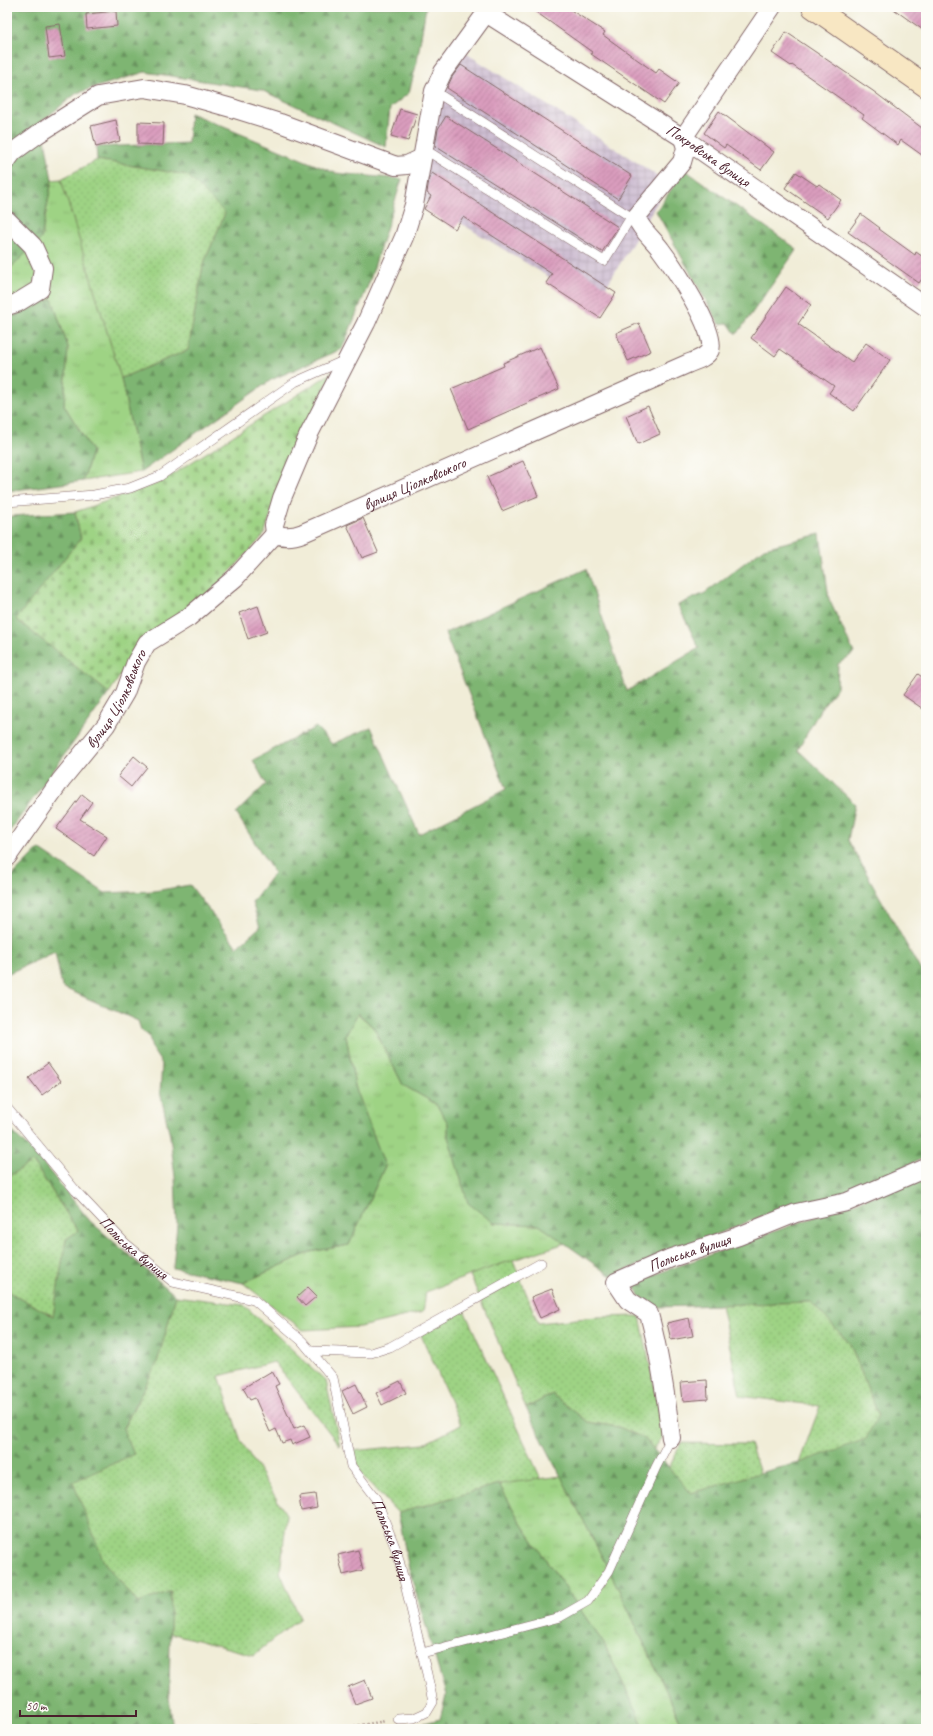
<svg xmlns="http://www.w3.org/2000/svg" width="933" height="1736" viewBox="0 0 933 1736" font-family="Caveat,sans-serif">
<defs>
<pattern id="industrial-grid" width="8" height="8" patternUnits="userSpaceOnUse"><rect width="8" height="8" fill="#cebed2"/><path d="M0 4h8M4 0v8" fill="none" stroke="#b2a3b4"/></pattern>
<pattern id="grass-tufts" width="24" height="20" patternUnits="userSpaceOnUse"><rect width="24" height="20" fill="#9ed384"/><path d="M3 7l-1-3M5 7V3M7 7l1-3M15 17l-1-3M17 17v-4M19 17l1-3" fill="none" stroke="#8ab572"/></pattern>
<pattern id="forest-firs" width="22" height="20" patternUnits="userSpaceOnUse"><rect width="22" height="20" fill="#7eb572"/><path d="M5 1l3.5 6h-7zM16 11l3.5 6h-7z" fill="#69935e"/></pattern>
<pattern id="cemetery-stones" width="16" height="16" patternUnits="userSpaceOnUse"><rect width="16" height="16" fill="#9ed384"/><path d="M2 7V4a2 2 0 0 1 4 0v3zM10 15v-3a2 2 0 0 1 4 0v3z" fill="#8ab572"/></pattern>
<pattern id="garden-dots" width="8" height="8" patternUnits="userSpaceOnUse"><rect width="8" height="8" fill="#9ed384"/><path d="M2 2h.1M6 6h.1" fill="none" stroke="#8ab572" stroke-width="1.8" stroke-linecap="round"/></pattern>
<pattern id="building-hatch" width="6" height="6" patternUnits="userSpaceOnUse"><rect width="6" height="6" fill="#da9dbe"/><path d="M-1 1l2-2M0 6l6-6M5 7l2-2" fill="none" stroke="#b37f9b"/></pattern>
</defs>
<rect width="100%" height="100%" fill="#fdfcf7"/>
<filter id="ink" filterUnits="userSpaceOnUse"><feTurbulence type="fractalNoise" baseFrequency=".025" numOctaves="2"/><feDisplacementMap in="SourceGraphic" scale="8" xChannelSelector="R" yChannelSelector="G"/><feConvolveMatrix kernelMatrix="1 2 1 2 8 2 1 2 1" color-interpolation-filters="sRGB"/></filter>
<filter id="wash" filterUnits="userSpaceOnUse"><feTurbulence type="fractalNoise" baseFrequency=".012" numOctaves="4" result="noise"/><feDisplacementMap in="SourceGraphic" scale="16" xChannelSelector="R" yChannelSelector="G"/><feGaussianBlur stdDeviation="0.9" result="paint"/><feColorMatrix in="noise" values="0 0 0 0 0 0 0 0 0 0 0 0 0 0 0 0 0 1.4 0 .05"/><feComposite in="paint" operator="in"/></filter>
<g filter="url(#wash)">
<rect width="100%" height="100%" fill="#f1edd8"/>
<path fill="url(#industrial-grid)" d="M461,50L669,183L595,305L416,196L439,94Z"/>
<g fill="url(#grass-tufts)" stroke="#747958">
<path d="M61,179L121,378L141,472L83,481L92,451L64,405L68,347L52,299L7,319V271L41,239L52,180Z"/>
<path d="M357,1013L374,1028L403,1085L436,1104L448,1123V1137L494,1223L539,1225L566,1243L498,1265L426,1292L423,1312L360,1327L303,1330L243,1283L310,1252L349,1245L385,1166L355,1086L346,1035Z"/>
<path d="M561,1476L620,1592L684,1729H645L604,1644L522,1525L499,1484Z"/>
</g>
<g fill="url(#forest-firs)" stroke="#646a4e">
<path d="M7,7H426L417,62L409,93L390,108L386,147L261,90L145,72L77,93L42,121L52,180L41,239L7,271Z"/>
<path d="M190,113L335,173L402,179L369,283L342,349L271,380L141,472L121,378L188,350L203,265L225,213L187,175L97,160L96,147L188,143Z"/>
<path d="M685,170L797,249L738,333H735L728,323L719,324L656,211Z"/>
<path d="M52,299L68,347L64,405L92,451L83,481L7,491V319Z"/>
<path d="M75,512L81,538L17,619L109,693L7,835V521L11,516Z"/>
<path d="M820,534L829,599L854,653L838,664L837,688L821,708L798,750L855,804L848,840L926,980V1157L843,1195L793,1204L611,1276L539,1225L494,1223L468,1203L448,1137V1123L436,1104L403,1085L374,1028L358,1013L346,1035L355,1086L385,1166L349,1245L310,1252L243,1283L173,1268L177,1224L175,1177L170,1136L160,1092L162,1064L152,1049L149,1036L141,1030L138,1021L62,987L55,952L7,974V881L39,849L105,893L154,891L190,885L237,947L260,927L252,902L274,873L236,813L266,784L253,760L316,727L332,744L371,727L419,834L506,789L445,633L586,569L627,691L699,648L678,605L705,593L764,548Z"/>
<path d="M7,1126L37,1156L90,1221L176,1296L157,1363L123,1428L134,1454L104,1562L138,1603L171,1591L169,1697L173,1729H7V1291L53,1316L66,1239L78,1231L34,1163L7,1177Z"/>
<path d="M926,1177V1729H684L620,1592L526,1408L552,1394L588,1422L619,1427L644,1438L691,1493L751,1475L799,1463L878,1415L850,1344L811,1302L659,1307L639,1296L634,1282Z"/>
<path d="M499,1484L522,1525L604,1644L645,1729H403L440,1719L446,1695L409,1569L398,1513Z"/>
<path d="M251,1724L287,1729H236Z"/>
</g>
<path fill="url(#cemetery-stones)" stroke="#747958" d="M333,372L286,468L264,535L217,586L142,641L109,693L16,619L81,538L75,512L159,483Z"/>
<g fill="url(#garden-dots)" stroke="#747958">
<path d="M97,160L187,175L225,213L203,265L188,350L121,378L61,179Z"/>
<path d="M33,1162L78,1231L66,1239L53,1316L7,1291V1177Z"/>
<path d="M513,1260L538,1323L596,1317L640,1316L664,1435L654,1449L644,1438L619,1427L588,1422L552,1394L526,1408L470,1275Z"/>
<path d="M176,1296L244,1305L326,1381L340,1446L274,1362L219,1376L241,1441L287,1516L280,1572L300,1618L254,1655L170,1633L171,1591L138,1603L104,1562L73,1482L134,1454L123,1429L157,1363Z"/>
<path d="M811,1302L850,1344L878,1415L866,1439L799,1463L820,1406L740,1396L721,1305Z"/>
<path d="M464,1310L541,1479L499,1484L398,1513L362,1475L352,1451L424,1444L461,1425L421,1335Z"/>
<path d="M681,1443L750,1444L760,1473L691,1493L669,1468Z"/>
</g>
<g id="blocks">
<g fill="url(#building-hatch)">
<path d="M529,7H566L605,32L603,35L656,73L659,69L679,83L664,104L591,54L592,52Z"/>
<path d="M891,7H926V32L906,18Z"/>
<path d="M116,11L117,26L87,29L86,14Z"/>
<path d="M60,24L65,56L49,58L45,26Z"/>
<path d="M786,32L873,91L926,131V158L901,140L898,145L862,118L864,115L792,65L791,66L772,53Z"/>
<path d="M461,65L632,176L618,199L447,88L452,77Z"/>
<path d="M400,109L417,114L408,141L391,136Z"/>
<path d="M719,111L774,152L761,170L726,145L724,148L704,133Z"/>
<path d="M446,116L618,227L602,252L435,146L438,129Z"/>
<path d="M116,120L120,141L96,147L91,126Z"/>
<path d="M138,122L164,123L163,145L138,144Z"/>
<path d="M796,172L817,186L819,184L841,200L828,218L785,188Z"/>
<path d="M432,173L616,293L600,318L546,283L552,274L463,217L455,229L424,209L431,196L427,193L429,178Z"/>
<path d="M861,214L880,228L879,229L915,255L916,252L926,259V273L919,283L848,232Z"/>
<path d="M786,287L811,305L798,324L852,362L866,343L890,360L854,411L829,393L834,386L780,349L775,356L751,338Z"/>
<path d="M639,323L651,351L628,361L616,333Z"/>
<path d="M540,347L559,389L468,429L451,389L504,366L503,363Z"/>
<path d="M648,406L660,434L638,444L626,416Z"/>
<path d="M523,461L538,496L502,511L487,477Z"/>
<path d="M363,518L378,552L362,558L347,525Z"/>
<path d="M258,606L267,632L248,639L239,613Z"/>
<path d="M918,674L926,680V711L903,695Z"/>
<path d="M134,756L147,767L131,787L118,776Z"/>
<path d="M82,794L92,802L80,819L107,836L94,856L56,829Z"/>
<path d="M48,1063L61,1081L42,1095L29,1078Z"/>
<path d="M308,1287L317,1296L305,1306L297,1297Z"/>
<path d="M552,1289L560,1309L540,1318L531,1297Z"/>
<path d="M689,1318L693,1336L671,1340L667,1323Z"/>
<path d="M272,1371L279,1384L275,1386L294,1429L304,1425L310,1437L292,1445L290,1440L282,1443L276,1429L270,1432L255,1398L250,1400L243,1388Z"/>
<path d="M707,1380L708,1399L683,1401L681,1382Z"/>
<path d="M400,1381L406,1393L382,1405L376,1393Z"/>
<path d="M356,1384L367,1407L353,1414L342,1391Z"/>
<path d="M315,1494L317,1508L301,1511L299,1496Z"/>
<path d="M358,1550L363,1570L343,1575L338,1555Z"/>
<path d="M365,1680L372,1698L355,1704L348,1687Z"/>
</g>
</g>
</g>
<g filter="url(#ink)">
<use href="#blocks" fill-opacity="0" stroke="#846768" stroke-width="1"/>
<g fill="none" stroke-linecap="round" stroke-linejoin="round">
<defs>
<g id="lane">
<path d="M434,91L631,217"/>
<path d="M424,149L604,261L631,217L637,219"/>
<path d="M7,502L94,495L130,488L160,476L295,382L345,360"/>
<path id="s1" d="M7,1108L76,1191L125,1243L173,1282L254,1300L302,1341L333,1378L351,1466L376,1499L397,1552L427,1674L433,1702L427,1712L414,1718L398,1719"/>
<path d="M311,1351L371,1353L390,1347L541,1263"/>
<path d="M422,1653L560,1617L588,1601L609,1571L656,1467L671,1438"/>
</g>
<g id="street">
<path id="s2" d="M486,13L683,138L926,307"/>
<path d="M7,160L13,152L38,134L98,96L144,88L185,95L235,109L280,123L396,166L407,165L422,158"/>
<path d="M7,220L33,246L43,268L40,289L17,303L7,306"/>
<path d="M275,534L274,525L282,498L309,434L366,323L404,237L414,205L434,91L443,72L486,13L485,7"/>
<path id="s3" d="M7,857L61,780L106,725L125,693L136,662L147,643L189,617L235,578L275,534C285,538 293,537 303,533L687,364C694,361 706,358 710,350C718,333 673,266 661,250C654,240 642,231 637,219V216L682,162L686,148L683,138L772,7"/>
<path id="s4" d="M671,1438C666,1396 660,1355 649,1314L628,1300L616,1282L671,1258L739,1236L796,1213L847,1202L926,1168"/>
</g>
<path id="secondary" d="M813,7L926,86"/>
</defs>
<use href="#lane" stroke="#846768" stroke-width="10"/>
<use href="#street" stroke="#846768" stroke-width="20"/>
<use href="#secondary" stroke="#846768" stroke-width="24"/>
<path stroke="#846768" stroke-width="2.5" stroke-dasharray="1 3" stroke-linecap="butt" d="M335,1729L386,1721"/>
<use href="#lane" stroke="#fff" stroke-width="9"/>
<use href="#street" stroke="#fff" stroke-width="18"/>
<use href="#secondary" stroke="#f8e7c3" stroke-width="22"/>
</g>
</g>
<g text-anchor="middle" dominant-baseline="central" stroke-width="3.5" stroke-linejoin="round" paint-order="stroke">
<g font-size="16" fill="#4a1f2b" stroke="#fdfcf7">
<text stroke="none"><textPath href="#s2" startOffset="264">Покровська вулиця</textPath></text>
<text stroke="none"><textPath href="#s3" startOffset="577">вулиця Ціолковського</textPath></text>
<text stroke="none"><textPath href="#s3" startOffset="193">вулиця Ціолковського</textPath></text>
<text stroke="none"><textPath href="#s1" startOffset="189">Польська вулиця</textPath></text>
<text stroke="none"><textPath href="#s4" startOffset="252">Польська вулиця</textPath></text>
<text stroke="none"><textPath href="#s1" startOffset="610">Польська вулиця</textPath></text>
</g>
</g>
<rect width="933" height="1736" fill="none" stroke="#fdfcf7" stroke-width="24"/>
<path d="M20 1710v6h116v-6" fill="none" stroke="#4a1f2b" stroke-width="2"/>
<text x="26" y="1710" font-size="12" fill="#4a1f2b" stroke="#fdfcf7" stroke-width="3" paint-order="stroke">50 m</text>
</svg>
